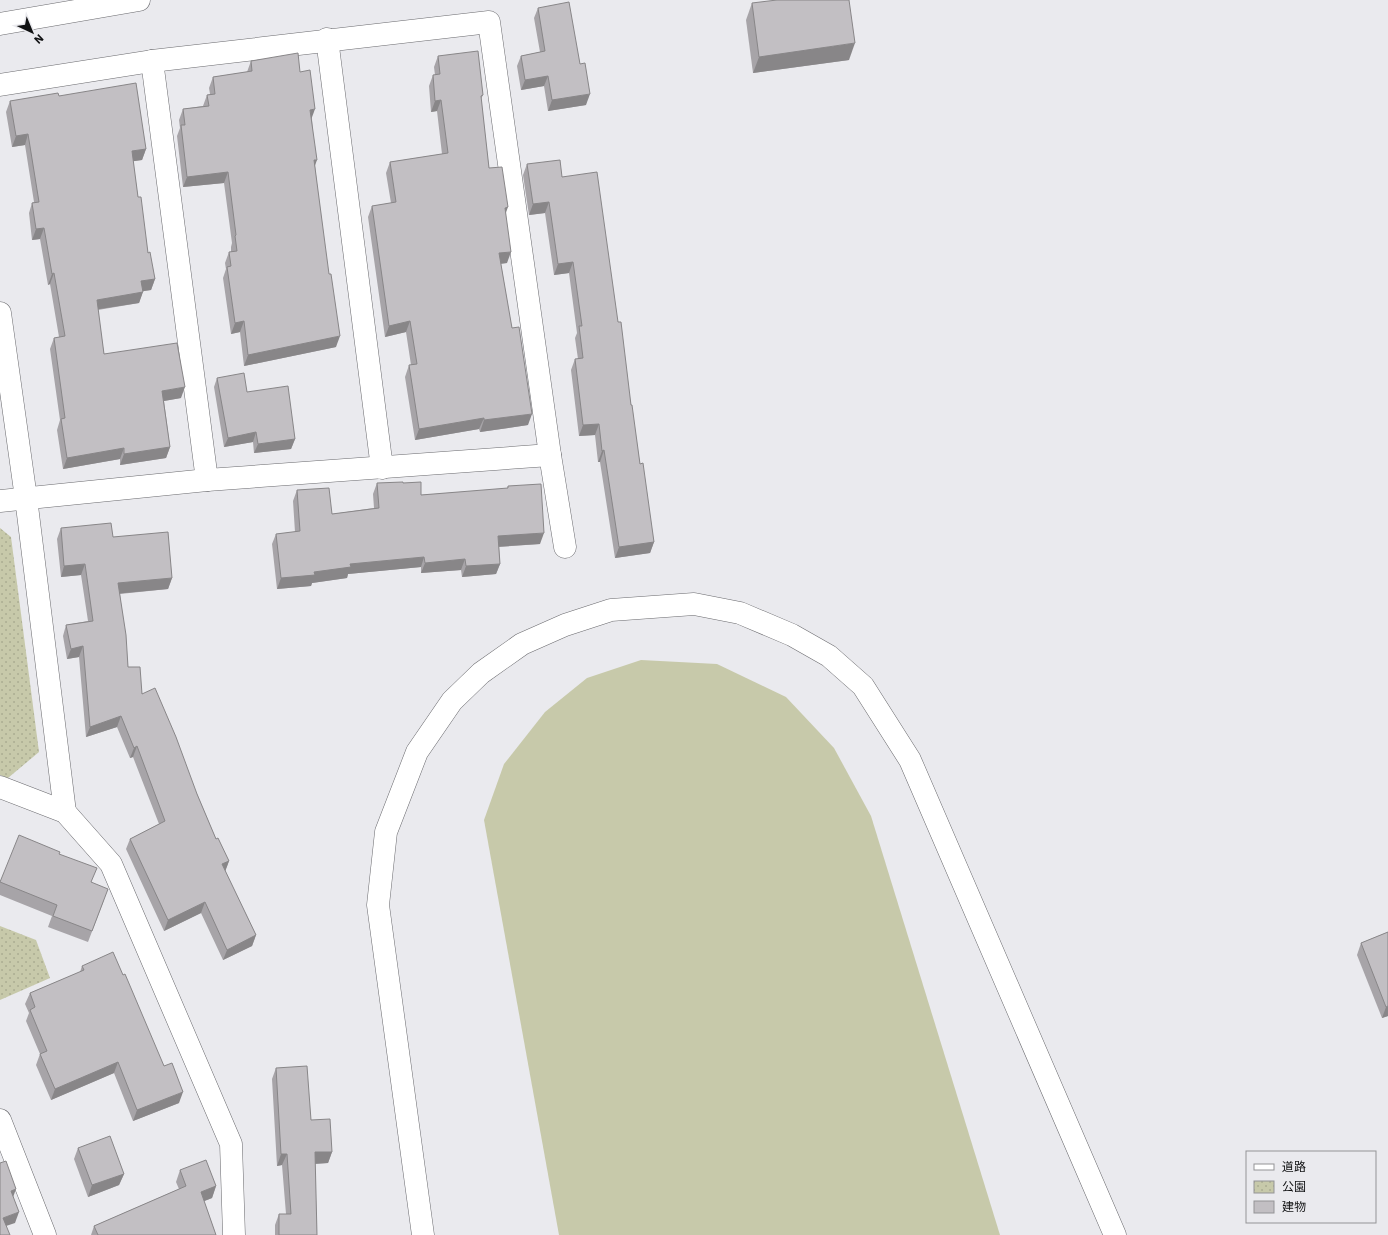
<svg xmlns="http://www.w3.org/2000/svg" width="1388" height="1235" viewBox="0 0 1388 1235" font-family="'IBM Plex Sans','Noto Sans JP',sans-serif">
<defs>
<pattern id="park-dots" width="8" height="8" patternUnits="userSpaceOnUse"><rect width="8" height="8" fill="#c7c9aa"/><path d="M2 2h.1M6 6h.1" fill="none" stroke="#aaac91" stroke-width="1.8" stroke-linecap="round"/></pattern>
</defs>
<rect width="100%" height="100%" fill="#eaeaee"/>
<path fill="#c7c9aa" d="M641,660L717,664L786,697L834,748L871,816L1000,1235H559L484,820L504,764L545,712L587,678Z"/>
<g fill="url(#park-dots)">
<path d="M0,528L11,537L39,752L8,778L0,775Z"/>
<path d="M0,926L36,940L50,978L0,1000Z"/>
</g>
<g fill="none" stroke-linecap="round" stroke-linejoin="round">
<defs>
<g id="minor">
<path d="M0,24L139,0"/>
<path d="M327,39L382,468"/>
<path d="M152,61L207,480"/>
<path d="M0,85L152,61L489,22L550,455L565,547"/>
<path d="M0,313L26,498L65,812"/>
<path d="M0,501L207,480L550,455"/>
<path d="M0,787L65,812L111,864L231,1144L234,1235"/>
<path d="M0,1120L45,1235"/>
<path d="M423,1235L378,905L386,832L417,752L452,701L481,673L522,644L565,625L611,610L694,604L740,613L792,635L829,656L863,686L910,760L1115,1235"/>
</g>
</defs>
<use href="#minor" stroke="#6a6a6e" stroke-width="23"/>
<use href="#minor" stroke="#fff" stroke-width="22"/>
</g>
<g fill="#a7a4a8">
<path d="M752,3L849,60L753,73L746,20Z"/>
<path d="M538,8L586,105L548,111L544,86L521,90L517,66L521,56L540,52L534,18Z"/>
<path d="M438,56L483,95L481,99L489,168L506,214L507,263L501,264L528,425L480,432L479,429L415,440L405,377L409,365H411L406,332L385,337L368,217L372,206L391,203L386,173L390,162L442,154L437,111L431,112L429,86L433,75H435L434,67Z"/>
<path d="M251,61L300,72L312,119L315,166L336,347L244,366L240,332L231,334L223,278L226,269L225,263L229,252H231V247L232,243L224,183L183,187L177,136L180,128L179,120L183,109L203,106L207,95L210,94L209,88L213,77L247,72Z"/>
<path d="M59,96L146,149L142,160L133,161L138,197L148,253L155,279L151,290L143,291L139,303L98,310L104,354L181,398L164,401L170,447L166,458L120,465V459L63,469L57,430L60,420L50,349L54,338L59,337L50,284L48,285L40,239L32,240L29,213L32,203L34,202L25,145L12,147L6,112L10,101Z"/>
<path d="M527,164L562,177L618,322L640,464L654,542L650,553L615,558L600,462H598L595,435L579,436L571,370L575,359H578L575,338L577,333L569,273L554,275L545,213L529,215L523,175Z"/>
<path d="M217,378L247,392L295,439L291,449L254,453L253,442L224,447L214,387Z"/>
<path d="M377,483H403L421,495L507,489L508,486L540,544L499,547L500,564L496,574L462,577L461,570L421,573V567L348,574L347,578L312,583L311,586L277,589L272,544L276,534L295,532L293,501L297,490L332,514L374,508L373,494Z"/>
<path d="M61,528L113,537L172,578L168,589L120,594L128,667L197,794L216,839L229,861L225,871L256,935L252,946L223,960L201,913L164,931L126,849L130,839L159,824L133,757L130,758L117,727L86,737L79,657L67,659L63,636L66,625L88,621L81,575L61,577L57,539Z"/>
<path d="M59,854L91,882L104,900L88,942L48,927L52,916L0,895V881Z"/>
<path d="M1388,932V1016L1382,1018L1357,955L1361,943Z"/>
<path d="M82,966L179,1103L133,1121L114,1073L51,1100L36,1065L40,1054L26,1021L29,1013L25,1004L30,993L80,972Z"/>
<path d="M276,1068L332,1152L328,1163L315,1164L317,1235H275V1225L279,1214H286L282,1165L277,1166L272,1079Z"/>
<path d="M78,1148L124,1174L119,1185L88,1197L74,1159Z"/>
<path d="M180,1170L216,1186L212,1198L204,1201L216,1235H91L94,1226L179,1189L176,1182Z"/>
</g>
<g fill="#888688">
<path d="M855,43L849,60L753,73L759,57Z"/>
<path d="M548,76L544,86L521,90L525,80Z"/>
<path d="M590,94L586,105L548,111L552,100Z"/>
<path d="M441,100L437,111L431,112L435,101Z"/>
<path d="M315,109L311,120L310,110Z"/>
<path d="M28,134L25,145L12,147L16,136Z"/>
<path d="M146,149L142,160L128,162L132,151Z"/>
<path d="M314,160H317L313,171Z"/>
<path d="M228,172L224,183L183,187L187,177Z"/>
<path d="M549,202L545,213L529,215L533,204Z"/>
<path d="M508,207L504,218L505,208Z"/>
<path d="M44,228L40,239L32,240L36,229Z"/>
<path d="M511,252L507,263L495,264L499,253Z"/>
<path d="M573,262L569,273L554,275L558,264Z"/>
<path d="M54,273L50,284L48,285L52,274Z"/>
<path d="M155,279L151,290L137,292L141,281Z"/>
<path d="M143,292L139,303L93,310L97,300Z"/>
<path d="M244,321L240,332L231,334L235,323Z"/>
<path d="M410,321L406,332L385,337L389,326Z"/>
<path d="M340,336L336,347L244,366L248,355Z"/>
<path d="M185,387L181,398L158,402L162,391Z"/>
<path d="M532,414L528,425L480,432L484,420Z"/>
<path d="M484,418L479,429L415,440L419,429Z"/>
<path d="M599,424L595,435L579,436L583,425Z"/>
<path d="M256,432L253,442L224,447L228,438Z"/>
<path d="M295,439L291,449L254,453L258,444Z"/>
<path d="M170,447L166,458L120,465L124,454Z"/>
<path d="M124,448L120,459L63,469L67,458Z"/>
<path d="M604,450L600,462H598L602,451Z"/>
<path d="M544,533L540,544L494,547L498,536Z"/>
<path d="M654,542L650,553L615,558L619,547Z"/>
<path d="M424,557L421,567L348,574L347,578L312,583L311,586L277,589L281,578L314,572L350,564Z"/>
<path d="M465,559L461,570L421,573L425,563Z"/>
<path d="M85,564L81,575L61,577L64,566Z"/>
<path d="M500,564L496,574L462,577L466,566Z"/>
<path d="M172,578L168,589L114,594L118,583Z"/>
<path d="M83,646L79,657L67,659L71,649Z"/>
<path d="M121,716L117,727L86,737L90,727Z"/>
<path d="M137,746L133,757L130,758L134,748Z"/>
<path d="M229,861L225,872L222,864Z"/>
<path d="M205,902L201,913L164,931L168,920Z"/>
<path d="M256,935L252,946L223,960L227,950Z"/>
<path d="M1388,1006V1016L1382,1018L1386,1007Z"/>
<path d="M118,1062L114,1073L51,1100L55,1089Z"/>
<path d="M183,1092L179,1103L133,1121L137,1110Z"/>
<path d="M315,1152H332L328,1163L311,1164Z"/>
<path d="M281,1154H287L282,1165L277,1166Z"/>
<path d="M124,1174L119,1185L88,1197L92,1185Z"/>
<path d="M216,1186L212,1198L197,1204L201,1192Z"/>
<path d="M16,1189L12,1200L11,1191Z"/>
<path d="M19,1212L15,1223L0,1228L3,1218Z"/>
</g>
<g fill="#c2bfc3" stroke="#888688">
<path d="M777,0H849L855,43L759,57L752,3Z"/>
<path d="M569,2L580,64L585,63L590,94L552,100L548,76L525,80L521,56L545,51L538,8Z"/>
<path d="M478,51L483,95L481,96L489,168L502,167L508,207L505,208L511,252L499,253L512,328L519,327L532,414L484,420V418L419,429L409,365L417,364L410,321L389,326L372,206L396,202L390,162L448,153L441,100L435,101L433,75L440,74L438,56Z"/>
<path d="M298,53L300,72L310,70L315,109L310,110L317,160H314L329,274H331L340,336L248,355L244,321L235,323L227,267L231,266L229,252L237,251L235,236L236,235L228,172L187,177L181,125H185L183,109L209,106L207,95L215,94L213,77L252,71L251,61Z"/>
<path d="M136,83L146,149L132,151L138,197H141L148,253L150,252L155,279L141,281L143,292L97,300L104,354L177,343L185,387L162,391L170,447L124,454V448L67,458L61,419L65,418L54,338L65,336L54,273L52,274L44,228L36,229L32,203L39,202L28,134L16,136L10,101L58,93L59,96Z"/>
<path d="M560,160L562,177L597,172L618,322H621L631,405H632L640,464L643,463L654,542L619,547L604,450L602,451L599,424L583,425L575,359L583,358L579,326H582L573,262L558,264L549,202L533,204L527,164Z"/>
<path d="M244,373L247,392L288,386L295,439L258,444L256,432L228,438L217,378Z"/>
<path d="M403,482V483L421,482V495L508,488V486L541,484L544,533L498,536L500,564L466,566L465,559L425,563L424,557L350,564L351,567L314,572L315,575L281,578L276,534L300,531L297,490L329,488L332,514L379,508L377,483Z"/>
<path d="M111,523L113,537L168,532L172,578L118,583L126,635L128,667H140L142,694L155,688L176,737L197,794L216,839L218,838L229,861L222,864L256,935L227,950L205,902L168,920L130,839L165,821L137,746L134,748L121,716L90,727L83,646L71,649L66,625L93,621L85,564L64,566L61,528Z"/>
<path d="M19,835L60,852L59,854L97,868L91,882L108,889L92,931L53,916L57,905L0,882Z"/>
<path d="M1388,932V1006L1386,1007L1361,943Z"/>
<path d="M113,952L123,975L125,974L164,1066L172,1063L183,1092L137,1110L118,1062L55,1089L40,1054L47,1051L30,1010L35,1007L30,993L84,970L82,966Z"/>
<path d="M307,1066L311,1120L330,1119L332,1152H315L317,1235H279V1214H291L287,1154H281L276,1068Z"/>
<path d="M110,1136L124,1174L92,1185L78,1148Z"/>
<path d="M206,1160L216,1186L201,1192L216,1235H98L94,1226L186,1186L180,1170Z"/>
<path d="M6,1161L16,1189L11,1191L19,1212L3,1218L10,1235H0V1163Z"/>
</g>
<rect x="1246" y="1151" width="130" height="72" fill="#eaeaee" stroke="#939396"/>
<rect x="1254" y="1164" width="20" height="6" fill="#ffffff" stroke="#939396"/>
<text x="1282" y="1171" font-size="12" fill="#101112">道路</text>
<rect x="1254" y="1181" width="20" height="12" fill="url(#park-dots)" stroke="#939396"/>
<text x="1282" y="1191" font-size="12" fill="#101112">公園</text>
<rect x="1254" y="1201" width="20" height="12" fill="#c2bfc3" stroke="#939396"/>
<text x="1282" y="1211" font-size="12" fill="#101112">建物</text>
<g transform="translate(32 32) rotate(136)" stroke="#eaeaee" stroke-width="3" paint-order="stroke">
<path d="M0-3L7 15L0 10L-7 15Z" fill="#101112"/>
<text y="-6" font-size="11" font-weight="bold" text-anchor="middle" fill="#101112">N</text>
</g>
</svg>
